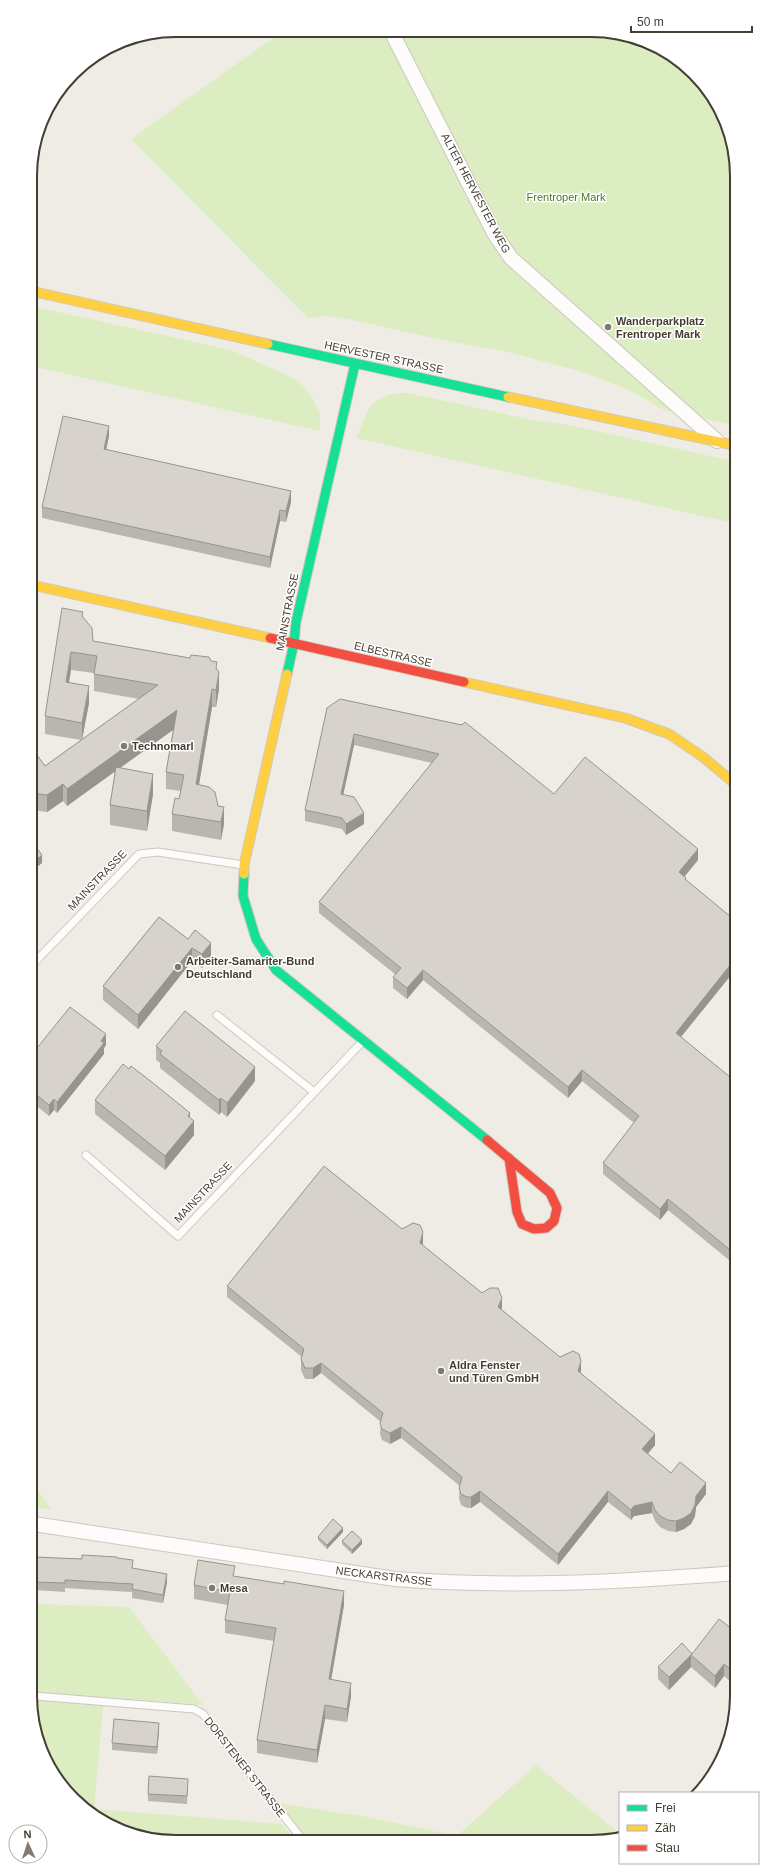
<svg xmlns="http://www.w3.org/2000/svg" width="767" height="1872" viewBox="0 0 767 1872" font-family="Helvetica,sans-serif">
<rect width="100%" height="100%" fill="#efece5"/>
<g fill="#dcedc1">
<path d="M283,31L620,33L656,45L694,72L718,103L732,138L733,425L664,410L630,390L579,371L508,352L442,340L348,319L327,316L308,318L131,139Z"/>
<path d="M31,306L231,350L293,378L305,388L313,399L320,414V431L31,366Z"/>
<path d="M399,393H408L528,419L569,425L733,461V523L356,438C368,413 367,397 399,393Z"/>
<path d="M34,1485L52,1510L34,1507Z"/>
<path d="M35,1604L129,1607L203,1705L104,1697L94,1809L282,1824L294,1839H147L111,1827L73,1800L49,1769L35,1734Z"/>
<path d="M536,1765L620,1834V1837L306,1839L277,1803L367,1817L457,1836Z"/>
</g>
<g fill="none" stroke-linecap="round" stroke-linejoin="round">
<defs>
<g id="lane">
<path d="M33,964L139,854L158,852L243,865"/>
<path d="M217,1015L314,1092"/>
<path d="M86,1155L178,1236L363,1041"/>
<path d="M35,1696L194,1709L203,1714L302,1839"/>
</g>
<g id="street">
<path d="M391,31L494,233L511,258L717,441"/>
<path d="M34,1524L395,1579C510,1588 622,1582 736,1573"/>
</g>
<g id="fast">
<path d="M268,344L508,397"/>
<path d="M287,674L294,643L296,622L355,364"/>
<path d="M244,874L243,896L256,939L276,970L487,1140"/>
</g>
<g id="slow">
<path d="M31,291L268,344"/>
<path d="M508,397L733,445"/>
<path d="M32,585L270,638"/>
<path d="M464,682L625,718L669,734L703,757L734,783"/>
<path d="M244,874V865L287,674"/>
</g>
<g id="jam">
<path d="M270,638L464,682"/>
<path d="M487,1140L550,1193L557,1208L554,1221L546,1228L534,1229L522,1224L517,1212L509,1158"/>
</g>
</defs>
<use href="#lane" stroke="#cbc8c1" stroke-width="9"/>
<use href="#street" stroke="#cbc8c1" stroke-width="16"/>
<use href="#fast" stroke="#d0cabc" stroke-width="11"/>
<use href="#slow" stroke="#d0cabc" stroke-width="11"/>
<use href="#jam" stroke="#d0cabc" stroke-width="11"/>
<use href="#lane" stroke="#fdfcfb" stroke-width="7"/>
<use href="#street" stroke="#fdfcfb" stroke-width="14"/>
<use href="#fast" stroke="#16e098" stroke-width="9"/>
<use href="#slow" stroke="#ffcf43" stroke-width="9"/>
<use href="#jam" stroke="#f24e42" stroke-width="9"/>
</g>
<g fill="#b9b5af" fill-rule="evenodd">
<path d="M109,436L106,449L291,502L286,522L280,521L270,568L42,518V507Z"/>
<path d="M83,616L93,641L217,670L219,689L216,707H212L199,785L218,806L224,824L221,840L172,831V814L179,799L181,791L166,789V772L173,730L120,768L153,794L147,831L110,825V805L115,771L67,806L63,801L47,812L32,810V748L45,766L81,740L45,734V716ZM71,670L94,673V691L139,699L82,739L89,703L69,682Z"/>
<path d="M327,708L554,794L698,860L684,877L686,880L731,917H734L735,970L681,1037L735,1081V1265L668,1210L660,1220L603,1174V1163L634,1123L582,1081L568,1098L423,980L407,999L393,988V977L396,975L319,913V902L432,763L354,745L343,795L364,824L346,835L342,829L305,821V810Z"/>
<path d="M159,917L211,956L202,968L192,961L138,1029L103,1000V986Z"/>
<path d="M106,1045L104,1048V1054L57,1113L54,1110L49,1116L33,1103V1053Z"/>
<path d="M156,1046L255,1081L227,1117L221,1112L219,1115L160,1068V1063L156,1060Z"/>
<path d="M95,1100L190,1118L194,1135L165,1170L95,1114Z"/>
<path d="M402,1229L423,1243L422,1245L482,1293L502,1308L501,1309L560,1357L581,1371L580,1373L655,1445L648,1454L671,1473L706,1494L696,1507L695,1516L691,1524L684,1529L676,1532L668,1531L660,1527L655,1521L652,1513L634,1516L631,1520L608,1502L558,1565L480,1502L471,1508H467L461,1505L459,1498L460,1486L401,1438L390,1444L382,1440L380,1434L381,1422L321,1373L313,1379H305L301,1370V1359L302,1357L227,1297V1286Z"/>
<path d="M343,1532L327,1549L318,1540V1537Z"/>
<path d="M342,1541L362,1544L352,1554L342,1544Z"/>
<path d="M34,1557L82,1559L117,1558L133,1568L167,1582L163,1603L132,1598V1592L65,1588V1592L34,1590Z"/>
<path d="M235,1576L344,1605L331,1679L351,1696L347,1722L325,1719L317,1763L257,1753V1740L274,1641L225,1633V1620L228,1605L194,1599V1585Z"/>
<path d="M736,1632L737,1687L724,1676L715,1688L691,1667L669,1690L658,1679V1667L692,1654Z"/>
<path d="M159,1730L157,1754L112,1750V1743Z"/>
<path d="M188,1786L187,1804L148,1801V1794Z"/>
</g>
<g fill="#96948f">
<path d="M109,426V436L104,460V449Z"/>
<path d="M291,491V502L286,522V511Z"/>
<path d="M280,510V521L270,568V557Z"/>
<path d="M71,652V670L66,699V682Z"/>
<path d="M219,672V689L216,707V690Z"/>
<path d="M89,686V703L82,740V723Z"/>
<path d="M212,689V707L196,802V784Z"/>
<path d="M177,710V727L67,806V789Z"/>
<path d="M354,734V745L341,805V794Z"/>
<path d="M153,774V794L147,831V811Z"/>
<path d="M63,784V801L47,812V795Z"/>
<path d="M224,807V824L221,840V822Z"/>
<path d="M364,813V824L346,835V824Z"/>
<path d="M698,849V860L679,883V872Z"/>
<path d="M42,855V863L32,871V863Z"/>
<path d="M211,943V956L202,968V954Z"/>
<path d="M192,948V961L138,1029V1015Z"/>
<path d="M735,959V970L676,1043V1033Z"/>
<path d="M423,970V980L407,999V988Z"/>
<path d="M106,1034V1045L104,1048V1054L57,1113V1102Z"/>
<path d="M255,1067V1081L227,1117V1103Z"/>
<path d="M582,1070V1081L568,1098V1087Z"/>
<path d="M221,1098V1112L219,1115V1100Z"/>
<path d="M54,1099V1110L49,1116V1105Z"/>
<path d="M190,1113V1125L194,1121V1135L165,1170V1156Z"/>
<path d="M668,1199V1210L660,1220V1209Z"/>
<path d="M423,1232V1243L420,1254V1243Z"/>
<path d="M502,1298V1308L498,1318V1307Z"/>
<path d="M581,1361V1371L578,1382V1371Z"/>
<path d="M321,1363V1373L313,1379V1368Z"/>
<path d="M401,1427V1438L390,1444V1433Z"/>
<path d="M655,1434V1445L642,1460V1449Z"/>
<path d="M706,1483V1494L696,1507L695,1516L691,1524L684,1529L676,1532V1521Z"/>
<path d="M480,1491V1502L471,1508V1497Z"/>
<path d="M608,1491V1502L558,1565V1554Z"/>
<path d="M652,1502V1513L634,1516L631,1520V1510L634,1506Z"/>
<path d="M343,1528V1532L327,1549V1545Z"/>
<path d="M362,1540V1544L352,1554V1550Z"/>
<path d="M167,1574V1582L163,1603V1595Z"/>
<path d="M344,1591V1605L329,1692V1679Z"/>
<path d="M691,1655V1667L669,1690V1677Z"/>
<path d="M724,1664V1676L715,1688V1676Z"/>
<path d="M351,1683V1696L347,1722V1709Z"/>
<path d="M325,1705V1719L317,1763V1750Z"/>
<path d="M159,1723V1730L157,1754V1747Z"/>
</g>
<g fill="#d7d3cc" stroke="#96948f">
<path d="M63,416L109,426L104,449L291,491L286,511L280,510L270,557L42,507Z"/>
<path d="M62,608L83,612L82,616L92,628L93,641L190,658L191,655L209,657L211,661L217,662L216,668L219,672L216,690L212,689L196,784L209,787L215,792L218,806L224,807L221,822L172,814L175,798L179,799L184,775L166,772L177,710L67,789L63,784L47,795L32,793V748L45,766L158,685L94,674L97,656L71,652L66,682L89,686L82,723L45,716Z"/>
<path d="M340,699L462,725L465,722L554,794L585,757L698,849L679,872L686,878L685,879L731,917H734L735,959L676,1033L735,1081V1254L668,1199L660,1209L603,1163L639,1116L582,1070L568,1087L423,970L407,988L393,977L401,968L319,902L439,754L354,734L341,794L354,797L364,813L346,824L342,818L305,810L327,708Z"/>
<path d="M116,767L153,774L147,811L110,805Z"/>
<path d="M32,842L42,855L32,863Z"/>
<path d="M159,917L188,939L195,930L211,943L202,954L192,948L138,1015L103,986Z"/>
<path d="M70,1007L106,1034L101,1041L104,1043L57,1102L54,1099L49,1105L33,1092V1053Z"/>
<path d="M185,1011L255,1067L227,1103L221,1098L219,1100L160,1054L162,1051L156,1046Z"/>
<path d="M123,1064L129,1069L131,1066L153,1083L190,1113L188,1116L194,1121L165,1156L95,1100Z"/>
<path d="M324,1166L402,1229L413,1223L420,1225L423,1232L420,1243L482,1293L490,1288H498L502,1298L498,1307L560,1357L573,1351L579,1354L581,1361L578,1371L655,1434L642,1449L671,1473L680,1462L706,1483L696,1496L695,1505L691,1513L684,1518L676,1521L668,1520L660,1516L655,1510L652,1502L634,1506L631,1510L608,1491L558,1554L480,1491L471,1497H467L461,1494L459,1488L462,1477L401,1427L390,1433L382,1429L380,1423L383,1413L321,1363L313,1368H305L301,1359L304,1349L227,1286Z"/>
<path d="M333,1519L343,1528L327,1545L318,1537Z"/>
<path d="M352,1531L362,1540L352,1550L342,1541Z"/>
<path d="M82,1555L117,1557V1558L133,1560L132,1568L167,1574L163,1595L132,1589L133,1584L65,1580V1583L34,1582V1557L82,1559Z"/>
<path d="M198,1560L235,1566L233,1576L284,1584V1581L344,1591L329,1679L351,1683L347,1709L325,1705L317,1750L257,1740L276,1628L225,1620L230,1592L194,1585Z"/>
<path d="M719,1619L736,1632L737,1674L724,1664L715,1676L691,1655L692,1654L669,1677L658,1667L682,1643L692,1654Z"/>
<path d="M114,1719L159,1723L157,1747L112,1743Z"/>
<path d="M149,1776L188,1779L187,1796L148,1794Z"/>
</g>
<g fill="#807a70" stroke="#fff" stroke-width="1.5">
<circle cx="608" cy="327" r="4"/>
<circle cx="124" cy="746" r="4"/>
<circle cx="178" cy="967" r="4"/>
<circle cx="441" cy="1371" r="4"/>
<circle cx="212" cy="1588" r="4"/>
</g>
<g text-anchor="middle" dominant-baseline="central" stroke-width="3" stroke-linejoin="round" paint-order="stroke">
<g font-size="11" fill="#443d31" stroke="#fff">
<text transform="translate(476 193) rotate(62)">ALTER HERVESTER WEG</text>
<text transform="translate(384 357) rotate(12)">HERVESTER STRASSE</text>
<text transform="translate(287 612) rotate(-79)">MAINSTRASSE</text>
<text transform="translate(393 654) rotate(13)">ELBESTRASSE</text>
<text transform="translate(97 880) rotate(-46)">MAINSTRASSE</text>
<text transform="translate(203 1192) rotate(-47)">MAINSTRASSE</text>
<text transform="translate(384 1576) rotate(7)">NECKARSTRASSE</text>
<text transform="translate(245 1767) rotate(52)">DORSTENER STRASSE</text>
</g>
<g font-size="11" fill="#447c1f" stroke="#fff">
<text x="566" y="197">Frentroper Mark</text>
</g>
<g font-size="11" font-weight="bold" fill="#443d31" stroke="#fff" text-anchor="start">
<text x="616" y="321">Wanderparkplatz<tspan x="616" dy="13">Frentroper Mark</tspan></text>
<text x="132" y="746">Technomarl</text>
<text x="186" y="961">Arbeiter-Samariter-Bund<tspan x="186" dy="13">Deutschland</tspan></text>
<text x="449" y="1365">Aldra Fenster<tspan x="449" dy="13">und Türen GmbH</tspan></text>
<text x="220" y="1588">Mesa</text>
</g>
</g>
<path d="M0 0H767V1872H0ZM176 37H591A139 139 0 0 1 730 176V1696A139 139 0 0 1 591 1835H176A139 139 0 0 1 37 1696V176A139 139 0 0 1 176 37Z" fill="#fff" fill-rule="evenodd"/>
<path fill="none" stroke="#443d31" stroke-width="2" d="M176 37H591A139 139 0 0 1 730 176V1696A139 139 0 0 1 591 1835H176A139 139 0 0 1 37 1696V176A139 139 0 0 1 176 37Z"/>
<rect x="619" y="1792" width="140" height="72" fill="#ffffff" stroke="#b4b1ad"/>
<rect x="627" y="1805" width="20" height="6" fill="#16e098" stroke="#b4b1ad"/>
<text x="655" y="1812" font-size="12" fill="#443d31">Frei</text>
<rect x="627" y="1825" width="20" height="6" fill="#ffcf43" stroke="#b4b1ad"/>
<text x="655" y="1832" font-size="12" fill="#443d31">Zäh</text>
<rect x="627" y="1845" width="20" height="6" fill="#f24e42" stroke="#b4b1ad"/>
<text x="655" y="1852" font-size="12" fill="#443d31">Stau</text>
<g transform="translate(28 1844) rotate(357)"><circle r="19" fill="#ffffff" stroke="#b4b1ad"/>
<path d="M0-3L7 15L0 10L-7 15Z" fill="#807a70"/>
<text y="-6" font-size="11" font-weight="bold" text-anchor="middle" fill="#443d31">N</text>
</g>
<path d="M631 26v6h121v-6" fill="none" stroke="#443d31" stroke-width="2"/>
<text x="637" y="26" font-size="12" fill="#443d31" stroke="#ffffff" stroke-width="3" paint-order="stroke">50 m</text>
</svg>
